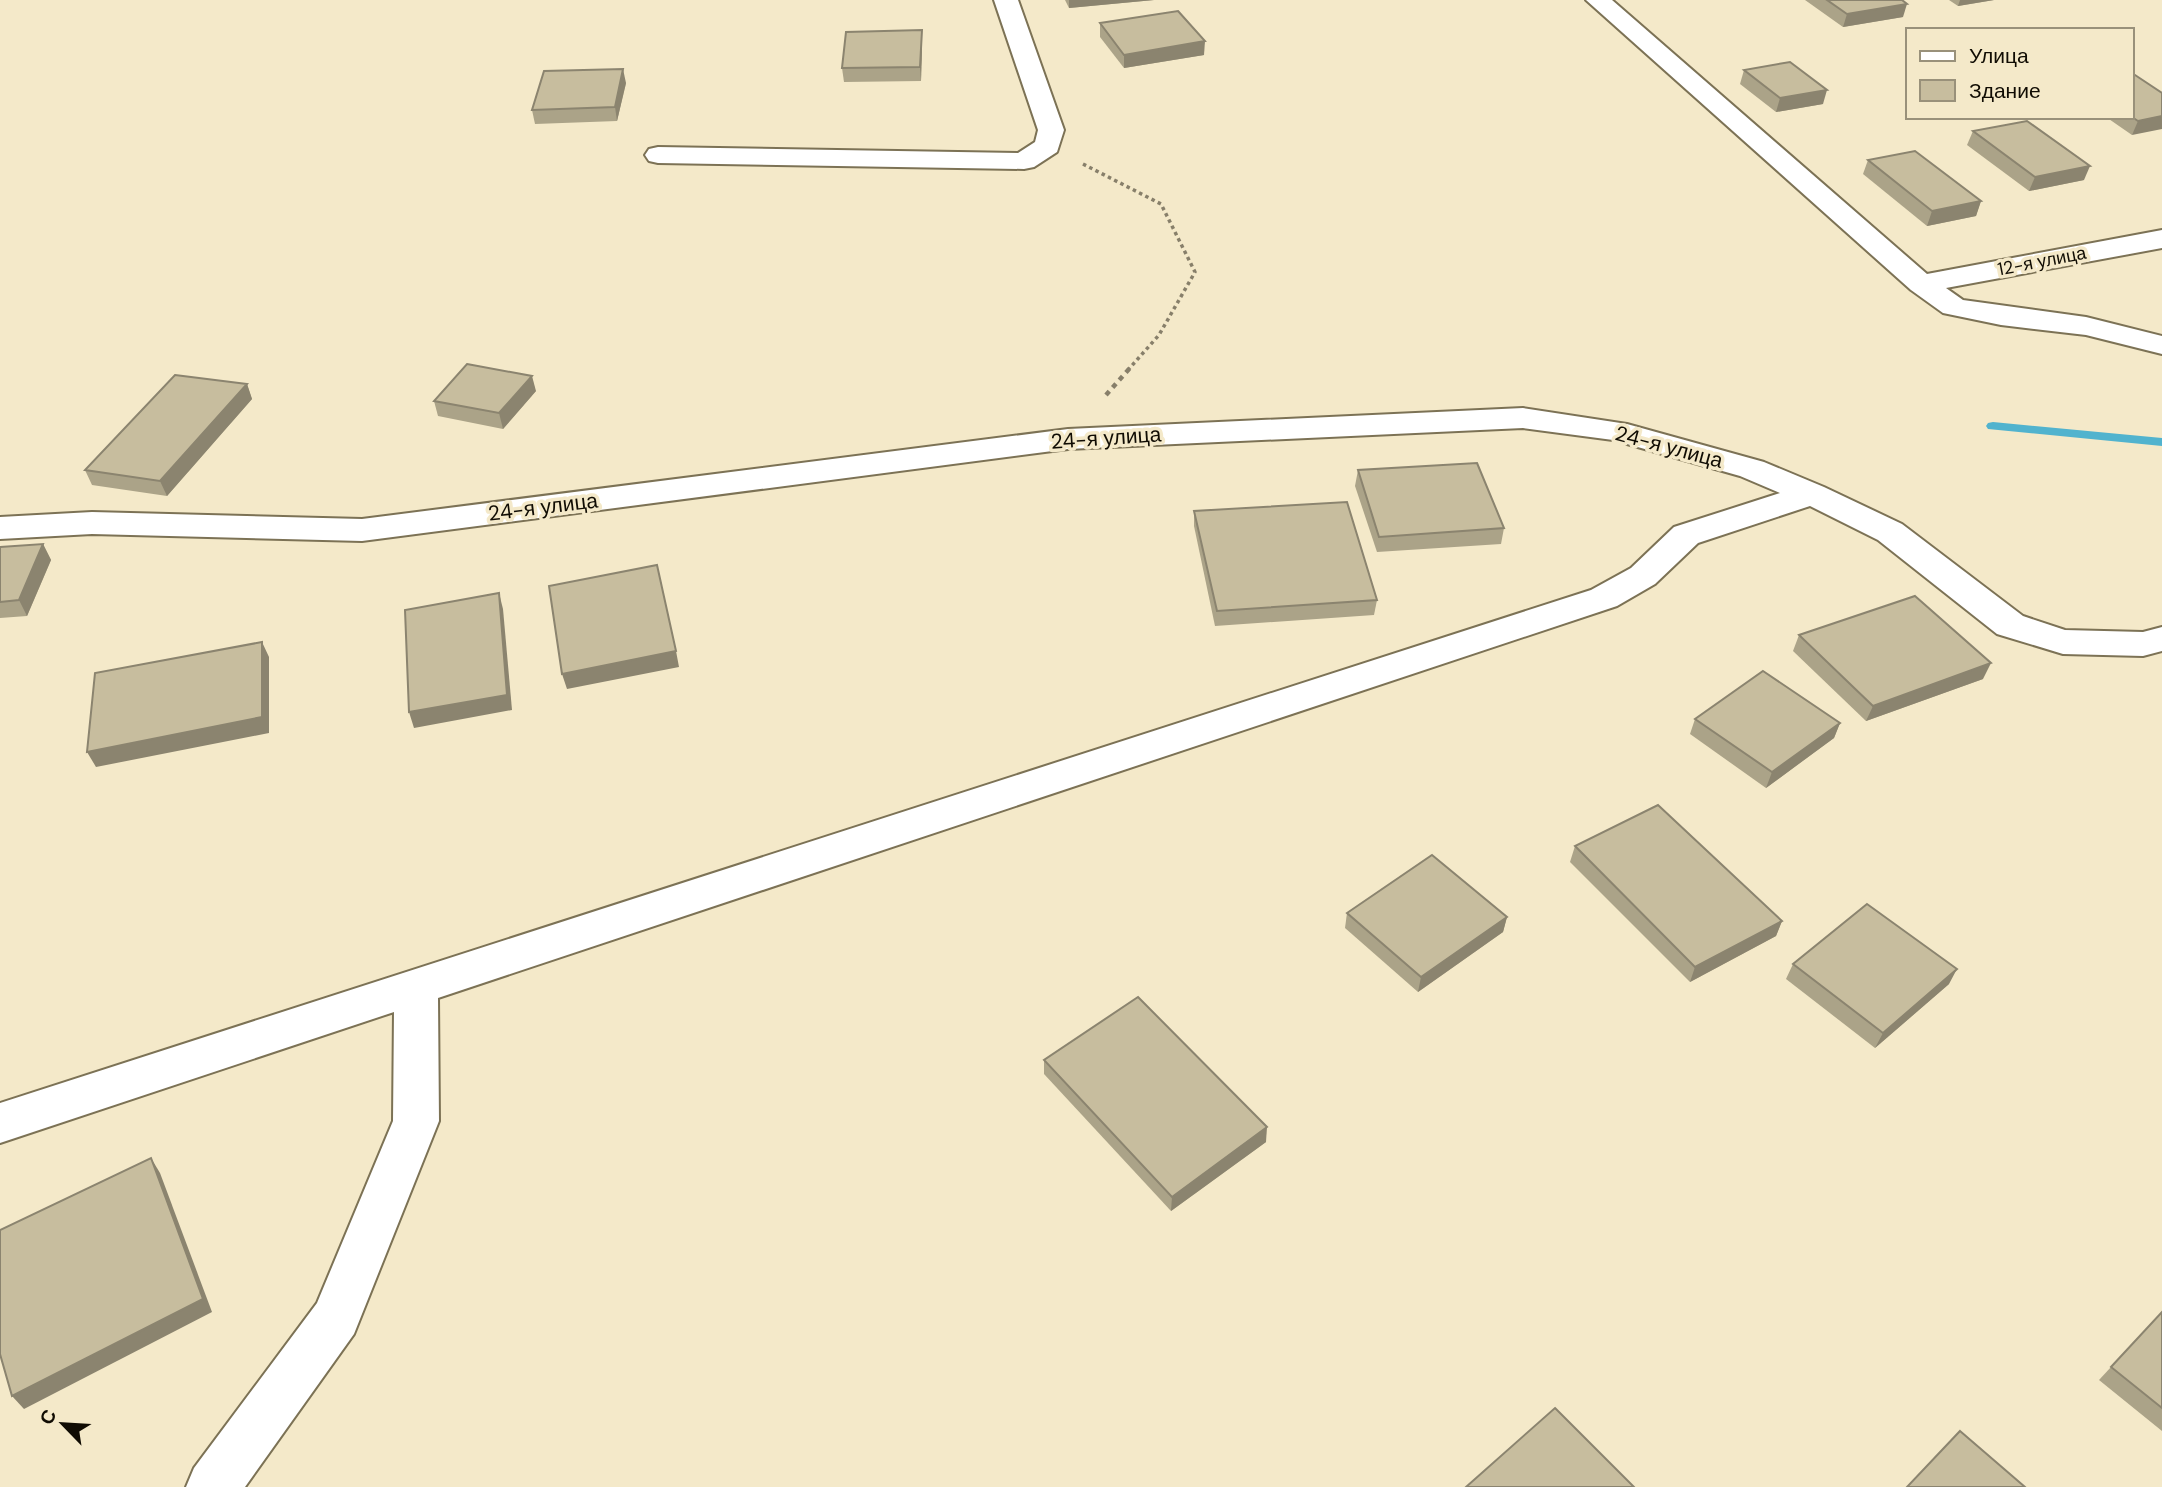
<svg xmlns="http://www.w3.org/2000/svg" width="2162" height="1487" viewBox="0 0 2162 1487" font-family="'DM Sans',sans-serif">
<rect width="100%" height="100%" fill="#f4e9c9"/>
<g fill="none" stroke-linecap="round" stroke-linejoin="round">
<path fill="#51b3ce" fill-rule="evenodd" d="M1993,422L2162,438V446L1988,429L1986,426L1988,423Z"/>
<defs>
<g id="minor">
<path d="M994,0H1018L1064,130L1057,152L1034,167L1024,169L658,163L649,161L645,155L649,149L658,147L1018,153L1035,142L1038,130Z"/>
<path d="M1586,0H1612L1927,274L2162,230V248L1946,288L1963,300L2086,317L2162,336V354L2086,335L2001,325L1943,313L1911,290Z"/>
<path d="M1523,408L1627,424L1764,462L1824,487L1902,524L2023,616L2065,630L2143,632L2162,627V651L2143,656L2063,654L1997,634L1878,540L1810,506L1698,543L1655,584L1617,606L438,998L439,1121L354,1334L245,1487H186L194,1468L317,1303L393,1121L394,1012L0,1143V1103L1591,590L1631,568L1674,527L1780,493L1740,476L1613,440L1523,428L1068,449L362,541L92,534L0,539V517L92,512L362,519L1068,429Z"/>
</g>
</defs>
<use href="#minor" stroke="#7c7255" stroke-width="4"/>
<path stroke="#877f6a" stroke-width="3.5" stroke-dasharray="3.5 3.5" stroke-linecap="butt" d="M1083,164L1161,204L1195,272L1159,335L1128,370"/>
<path stroke="#877f6a" stroke-width="4.5" stroke-dasharray="5 5" stroke-linecap="butt" d="M1106,395L1130,368"/>
<use href="#minor" fill="#fff" fill-rule="evenodd"/>
</g>
<g fill="#aba388">
<path d="M1065,0H1154L1069,8Z"/>
<path d="M1805,0H1902L1903,17L1843,27Z"/>
<path d="M1949,0H1994L1958,6Z"/>
<path d="M1100,23L1204,55L1124,68L1100,37Z"/>
<path d="M922,44L921,81L844,82L842,68Z"/>
<path d="M1744,70L1823,104L1776,112L1740,84Z"/>
<path d="M2132,73L2162,93L2132,135L2106,117H2132Z"/>
<path d="M626,83L617,121L535,124L532,110Z"/>
<path d="M1973,131L2084,180L2029,191L1967,145Z"/>
<path d="M1868,160L1981,201L1976,216L1927,226L1863,174Z"/>
<path d="M247,384L252,399L167,496L92,485L85,470Z"/>
<path d="M536,391L503,429L438,416L434,401Z"/>
<path d="M1358,470L1504,528L1501,544L1377,552L1355,486Z"/>
<path d="M1194,511L1377,600L1374,615L1215,626L1194,526Z"/>
<path d="M43,544L51,560L27,616L0,618V547Z"/>
<path d="M1799,635L1983,679L1866,721L1793,651Z"/>
<path d="M1695,719L1840,723L1834,738L1766,788L1690,734Z"/>
<path d="M1575,846L1782,921L1776,936L1690,982L1570,862Z"/>
<path d="M1347,913L1507,917L1503,932L1418,992L1345,928Z"/>
<path d="M1793,964L1949,984L1875,1048L1786,979Z"/>
<path d="M1044,1060L1266,1142L1171,1211L1044,1074Z"/>
<path d="M2162,1312V1431L2099,1380Z"/>
</g>
<g fill="#8b846f">
<path d="M1069,0H1154L1069,8Z"/>
<path d="M1960,0H1994L1958,6Z"/>
<path d="M1907,4L1903,17L1843,27L1847,14Z"/>
<path d="M922,30V44L921,81L920,67Z"/>
<path d="M1205,41L1204,55L1124,68V55Z"/>
<path d="M623,69L626,83L617,121L615,107Z"/>
<path d="M1827,90L1823,104L1776,112L1780,98Z"/>
<path d="M2162,116V129L2132,135L2138,121Z"/>
<path d="M2090,166L2084,180L2029,191L2035,177Z"/>
<path d="M1981,201L1976,216L1927,226L1932,211Z"/>
<path d="M532,376L536,391L503,429L499,413Z"/>
<path d="M247,384L252,399L167,496L160,481Z"/>
<path d="M43,544L51,560L27,616L19,600Z"/>
<path d="M499,593L503,609L512,710L414,728L409,712Z"/>
<path d="M262,642L269,657V733L96,767L87,752Z"/>
<path d="M676,651L679,667L567,689L562,674Z"/>
<path d="M1991,663L1983,679L1866,721L1873,706Z"/>
<path d="M1840,723L1834,738L1766,788L1772,772Z"/>
<path d="M1507,917L1503,932L1418,992L1421,977Z"/>
<path d="M1782,921L1776,936L1690,982L1695,967Z"/>
<path d="M1957,969L1949,984L1875,1048L1883,1033Z"/>
<path d="M1267,1127L1266,1142L1171,1211L1172,1197Z"/>
<path d="M151,1158L160,1173L212,1312L24,1409L12,1396Z"/>
</g>
<g fill="#c7bd9e" stroke="#8b846f" stroke-width="2">
<path d="M1827,0H1902L1907,4L1847,14Z"/>
<path d="M1178,11L1205,41L1124,55L1100,23Z"/>
<path d="M922,30L920,67L842,68L846,32Z"/>
<path d="M1790,62L1827,90L1780,98L1744,70Z"/>
<path d="M623,69L615,107L532,110L544,71Z"/>
<path d="M2132,73L2162,93V116L2138,121L2132,117Z"/>
<path d="M2027,121L2090,166L2035,177L1973,131Z"/>
<path d="M1915,151L1981,201L1932,211L1868,160Z"/>
<path d="M467,364L532,376L499,413L434,401Z"/>
<path d="M175,375L247,384L160,481L85,470Z"/>
<path d="M1477,463L1504,528L1379,537L1358,470Z"/>
<path d="M1347,502L1377,600L1217,611L1194,511Z"/>
<path d="M43,544L19,600L0,602V547Z"/>
<path d="M657,565L676,651L562,674L549,586Z"/>
<path d="M499,593L507,695L409,712L405,610Z"/>
<path d="M1915,596L1991,663L1873,706L1799,635Z"/>
<path d="M262,642V717L87,752L95,673Z"/>
<path d="M1763,671L1840,723L1772,772L1695,719Z"/>
<path d="M1658,805L1782,921L1695,967L1575,846Z"/>
<path d="M1432,855L1507,917L1421,977L1347,913Z"/>
<path d="M1867,904L1957,969L1883,1033L1793,964Z"/>
<path d="M1138,997L1267,1127L1172,1197L1044,1060Z"/>
<path d="M151,1158L203,1299L12,1396L0,1354V1230Z"/>
<path d="M2162,1312V1408L2111,1367Z"/>
<path d="M1555,1408L1634,1487H1466Z"/>
<path d="M1960,1431L2025,1487H1907Z"/>
</g>
<g text-anchor="middle" dominant-baseline="central" stroke-width="7" stroke-linejoin="round" paint-order="stroke">
<g font-size="18" fill="#100c03" stroke="#f4e9c9">
<text transform="translate(2042 261) rotate(-11)">12-я улица</text>
</g>
<g font-size="21" fill="#100c03" stroke="#f4e9c9">
<text transform="translate(1106 438) rotate(-4)">24-я улица</text>
<text transform="translate(1669 447) rotate(15)">24-я улица</text>
<text transform="translate(543 507) rotate(-7)">24-я улица</text>
</g>
</g>
<rect x="1906" y="28" width="228" height="91" fill="#f4e9c9" stroke="#99917a" stroke-width="2"/>
<rect x="1920" y="51" width="35" height="10" fill="#ffffff" stroke="#99917a" stroke-width="2"/>
<text x="1969" y="63" font-size="21" fill="#100c03">Улица</text>
<rect x="1920" y="80" width="35" height="21" fill="#c7bd9e" stroke="#99917a" stroke-width="2"/>
<text x="1969" y="98" font-size="21" fill="#100c03">Здание</text>
<g transform="translate(63 1424) rotate(295)" stroke="#f4e9c9" stroke-width="5" paint-order="stroke">
<path d="M0-5L12 26L0 18L-12 26Z" fill="#100c03"/>
<text y="-10" font-size="19" font-weight="bold" text-anchor="middle" fill="#100c03">С</text>
</g>
</svg>
